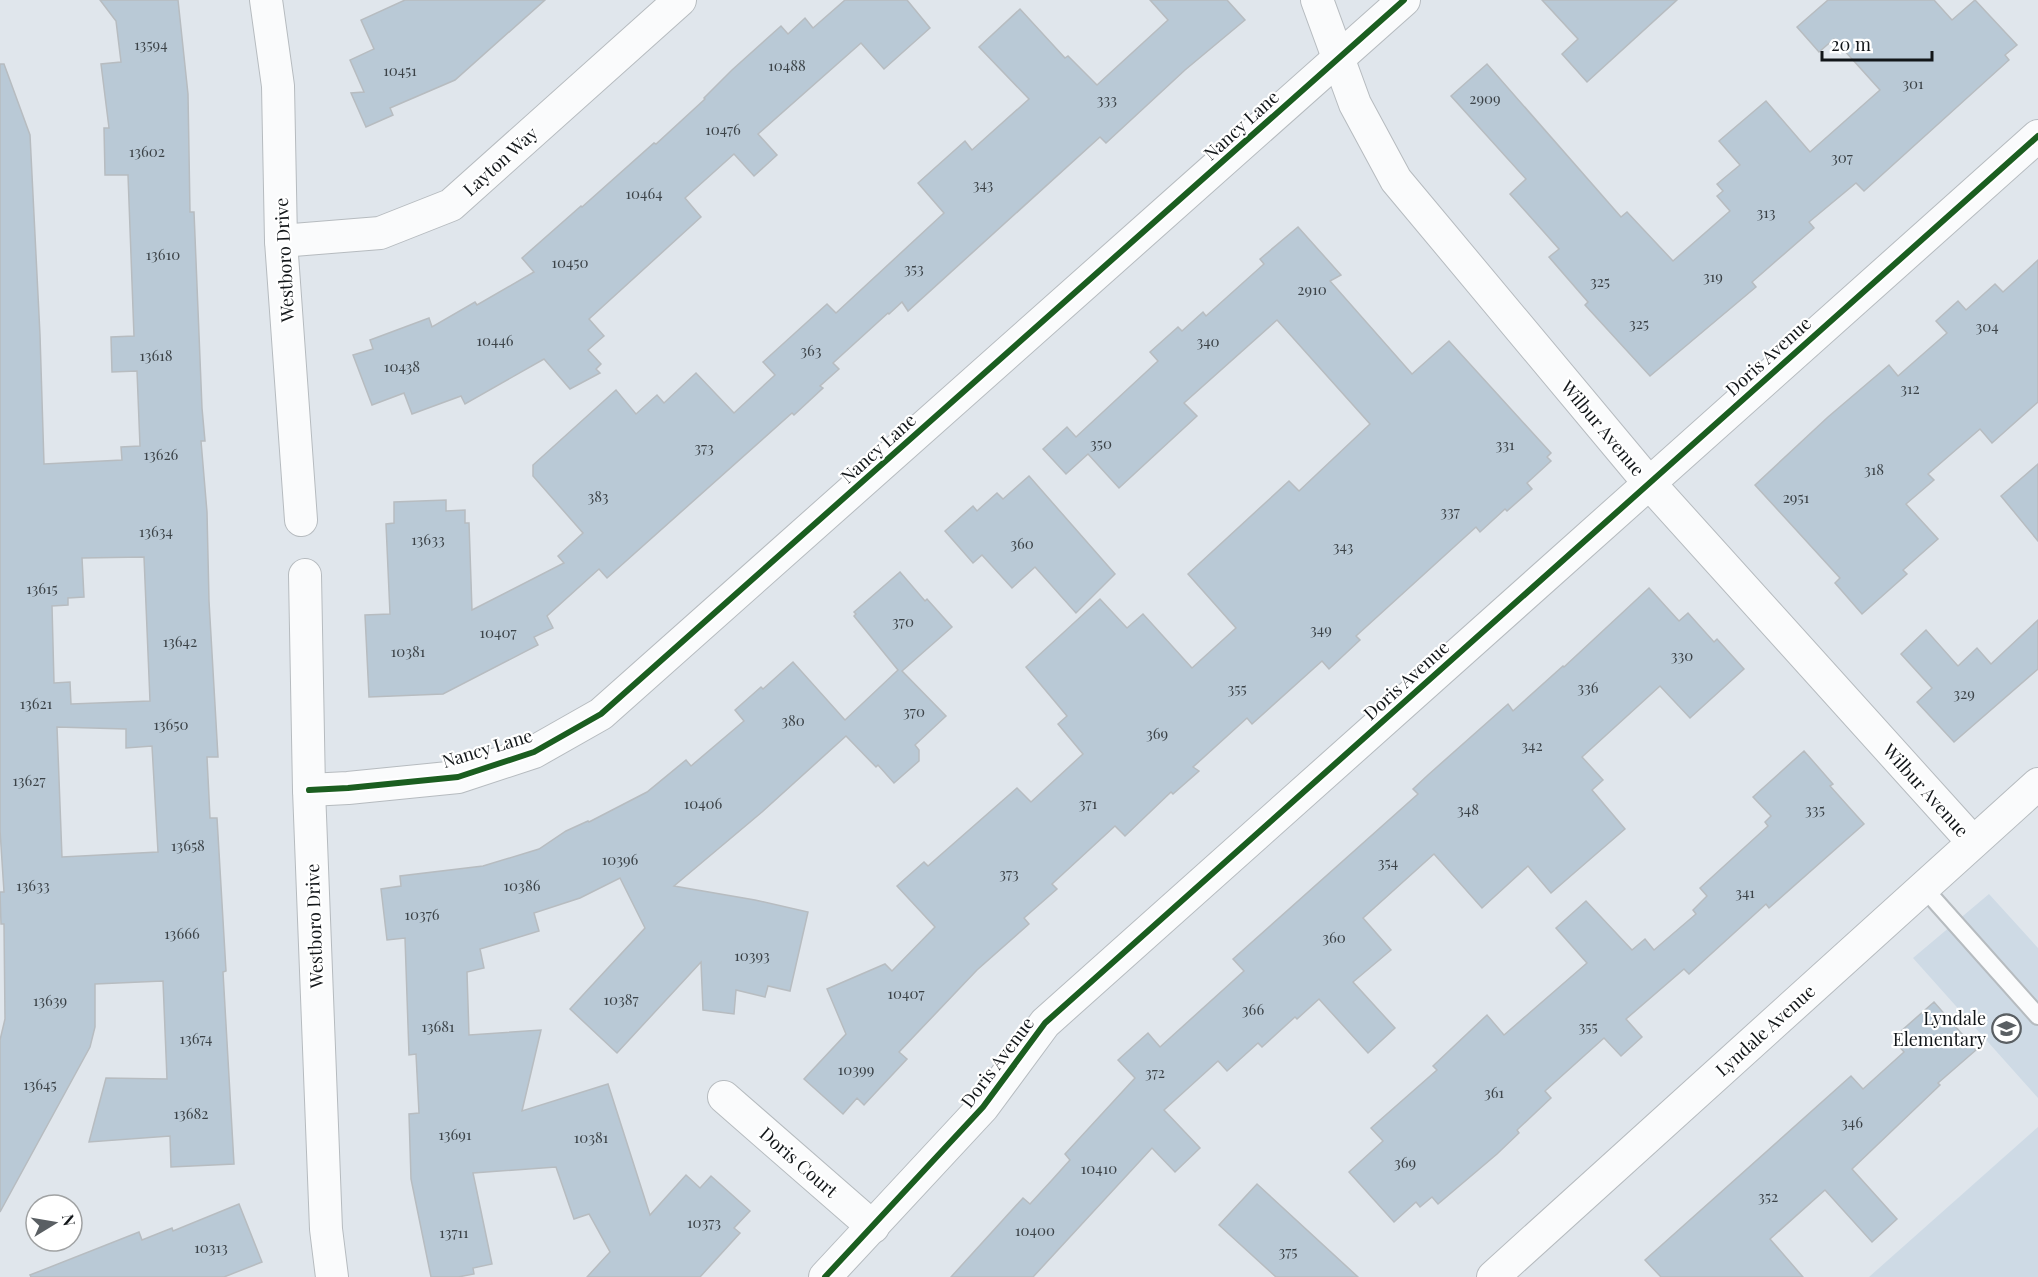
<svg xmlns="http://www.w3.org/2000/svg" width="2038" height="1277" viewBox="0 0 2038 1277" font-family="'Playfair Display',serif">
<rect width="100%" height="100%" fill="#e0e6ec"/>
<g fill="#cedae5">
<path d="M1989,894L2038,948V1098L1913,958Z"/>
<path d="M2038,1127V1277H1869Z"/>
</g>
<g fill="#b9c9d6" stroke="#b7bcc0" stroke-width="1.5" fill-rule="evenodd">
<path d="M100,0H178L188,94L190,212H194L202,408L205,441H201L207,512L209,601L218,757H207L210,818H217L226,971L223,972L234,1164L171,1167L170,1136L89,1142L106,1078L167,1079L163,981L95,984V1027L90,1047L0,1212V1040L5,1019L4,924H1L0,892H4L0,830V64H4L30,135L40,335L44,464L122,460L121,447L140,446L137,371L112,372L111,337L134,336L128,175H105L104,128H109L101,64L121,62L116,21ZM144,557L150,701L71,704L70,682L54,683L52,606L68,605V598L84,597L82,558ZM57,727L126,729V748L152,746L158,852L62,857Z"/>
<path d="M405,0H545L455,80L390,108L393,115L366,127L351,93L364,92L350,60L374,49L361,20Z"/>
<path d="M845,0H907L930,28L884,69L861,43L758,134L777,155L754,176L734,154L685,198L701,217L589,319L604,336L588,350L601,364L596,369L600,373L570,389L544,359L465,404L461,396L412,414L404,393L372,405L353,355L373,349L370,340L429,318L432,327L475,302L477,305L534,272L522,258L581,206L582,207L654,143L656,144L705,99L704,98L732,70L781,26L788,34L805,18L813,28Z"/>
<path d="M1150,0H1227L1245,20L1185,70L1106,143L1100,137L908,311L902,302L889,314L888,313L833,363L839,369L820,386L823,388L794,415L792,413L607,578L599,569L547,616L553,628L534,637L538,645L443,694L369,697L365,615L390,614L386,524L394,523V502L446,500V511L465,510V523H469L472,610L564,563L558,556L583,533L533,476V465L616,390L636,414L657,395L664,403L696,373L734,413L775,375L763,362L827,304L836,313L944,213L918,183L965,141L972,150L1029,99L979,47L1020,9L1065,58L1068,56L1097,85L1168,20Z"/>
<path d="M1542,0H1677L1587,82L1562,54L1578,39Z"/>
<path d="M1828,0H1934L1952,20L1975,0L2017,45L2005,55L2009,60L1864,191L1856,183L1809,222L1814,228L1752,282L1756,287L1650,376L1585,305L1588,302L1549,257L1559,249L1510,194L1526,179L1451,96L1487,64L1621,217L1627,212L1673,261L1730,211L1717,196L1723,191L1717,184L1740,165L1719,141L1766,101L1810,152L1880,90L1834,39L1819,52L1797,27Z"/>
<path d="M1298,227L1341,275L1330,281L1412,374L1449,341L1551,453L1547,457L1551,461L1527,483L1532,489L1507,511L1505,509L1480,532L1476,527L1356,636L1360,640L1329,669L1322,661L1252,724L1247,718L1193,767L1199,771L1173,794L1171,792L1125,836L1115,826L1052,884L1057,889L1024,918L1029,924L977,970L899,1052L907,1059L864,1105L857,1098L843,1114L804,1079L846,1034L827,989L885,964L892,971L935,927L897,886L924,862L928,866L1017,788L1031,802L1083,754L1058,724L1067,716L1026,667L1100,599L1127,628L1143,614L1192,668L1236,628L1188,574L1289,481L1299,491L1370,424L1277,320L1184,403L1197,416L1119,488L1088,454L1066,474L1043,449L1067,427L1076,437L1158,361L1150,352L1178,327L1182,331L1203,312L1206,316L1264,264L1260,259Z"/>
<path d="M2038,260V402L1992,443L1980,429L1928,474L1934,480L1906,504L1938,539L1903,570L1907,574L1862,614L1835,583L1840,578L1755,485L1828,417L1889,365L1898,376L1947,333L1936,321L1958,301L1966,310L1995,284L2003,292Z"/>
<path d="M2038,464V541L2001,496Z"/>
<path d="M1029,476L1115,574L1076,613L1035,567L1012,588L982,555L973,563L945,531L973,506L977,511L997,493L1003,499Z"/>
<path d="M900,572L925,601L927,599L952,627L902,671L946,716L915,745L919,750V761L894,783L878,765L876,767L846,736L762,812L674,886L755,900L808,912L790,991L768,986L765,997L736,990L734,1014L703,1010L701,962L617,1053L570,1009L645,928L620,878L580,898L534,913L539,931L480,949L484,968L467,972L469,1035L541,1030L522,1111L608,1084L650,1215L686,1175L700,1188L711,1176L750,1211L734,1228L740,1233L700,1277H587L610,1252L589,1214L574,1219L556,1167L473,1173L492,1264L473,1268L474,1274L458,1277H431L411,1179L409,1114L419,1113L416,1054L409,1055L405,938L387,940L381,889L401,886L400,876L483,866L539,849L566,831L588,821L589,822L647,792L686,760L691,766L744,721L735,710L761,687L763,689L793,662L845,720L898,670L854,616L856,614L854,612Z"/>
<path d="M1649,588L1679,621L1688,613L1714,642L1717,639L1744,669L1690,718L1660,686L1582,757L1603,780L1592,790L1625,829L1551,893L1528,866L1482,908L1434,854L1363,918L1391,950L1353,982L1395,1028L1368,1053L1319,999L1297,1019L1295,1017L1262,1047L1258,1043L1227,1071L1218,1061L1164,1110L1200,1148L1175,1172L1152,1148L1033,1277H951L1023,1198L1030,1204L1052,1180L1070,1160L1065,1154L1135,1078L1118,1060L1148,1033L1160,1047L1244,971L1233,959L1418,794L1413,789L1428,775L1508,704L1513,711L1563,666L1564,667Z"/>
<path d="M2038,620V669L1954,742L1917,702L1932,688L1901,654L1926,630L1958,666L1977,648L1991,664Z"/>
<path d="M1804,751L1833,784L1830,786L1864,824L1769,908L1766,904L1689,974L1684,969L1626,1019L1642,1037L1621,1056L1604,1038L1545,1091L1551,1098L1517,1130L1519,1133L1497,1154L1438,1204L1432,1197L1420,1207L1416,1202L1394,1222L1349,1172L1383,1141L1371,1128L1437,1070L1433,1066L1487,1015L1504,1035L1587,963L1556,928L1586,901L1632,950L1645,939L1654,950L1696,914L1693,910L1707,896L1700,888L1768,826L1765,822L1771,816L1753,797Z"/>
<path d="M1934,1002L1976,1050L1938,1083L1940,1085L1852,1169L1897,1219L1872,1242L1825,1190L1770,1239L1803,1277H1661L1645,1260L1851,1076L1863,1089L1904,1052L1899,1046L1907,1039L1900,1032Z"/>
<path d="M1257,1184L1358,1277H1276L1219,1225Z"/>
<path d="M239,1204L262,1262L224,1277H31L30,1275L139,1232L142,1240L172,1228L173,1231Z"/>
</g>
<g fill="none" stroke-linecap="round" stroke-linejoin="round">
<defs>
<path id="service" d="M1923,887L2038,1016"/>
<g id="minor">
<path d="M266,0L278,86L281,241L301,520"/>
<path d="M1317,0L1355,104L1396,180L1649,483L1973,842"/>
<path d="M281,241L380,233L451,205L680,0"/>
<path d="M305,575L309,790L326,1229L332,1277"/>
<path d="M309,790L348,788L458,777L534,752L601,714L1404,0"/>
<path d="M724,1097L873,1227"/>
<path d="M825,1277L983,1107L1045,1023L2038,136"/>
<path d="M1493,1277L2038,784"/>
</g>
</defs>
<use href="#service" stroke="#b6bbbf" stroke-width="20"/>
<use href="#minor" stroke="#b6bbbf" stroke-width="34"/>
<use href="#service" stroke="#fafbfc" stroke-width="16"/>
<use href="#minor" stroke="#fafbfc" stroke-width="32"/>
<defs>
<g id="cycleway">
<path d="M309,790L348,788L458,777L534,752L601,714L1404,0"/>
<path d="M825,1277L983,1107L1045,1023L2038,136"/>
</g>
</defs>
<use href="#cycleway" stroke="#fff" stroke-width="10"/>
<use href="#cycleway" stroke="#1b5e20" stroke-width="6"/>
</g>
<defs>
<symbol id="school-ring" viewBox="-11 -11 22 22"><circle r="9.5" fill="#fff" stroke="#5a5f63" stroke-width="1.5"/><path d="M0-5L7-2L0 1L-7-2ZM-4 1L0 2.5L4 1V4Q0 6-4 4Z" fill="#5a5f63"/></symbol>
</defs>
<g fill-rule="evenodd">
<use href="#school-ring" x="1990" y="1012" width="33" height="33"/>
</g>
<g text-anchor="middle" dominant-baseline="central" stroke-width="4.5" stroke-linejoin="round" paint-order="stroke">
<g font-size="15" fill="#3c4348">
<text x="151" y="44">13594</text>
<text x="787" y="65">10488</text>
<text x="400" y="70">10451</text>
<text x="1913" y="83">301</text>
<text x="1485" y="98">2909</text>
<text x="1107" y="99">333</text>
<text x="723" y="129">10476</text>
<text x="147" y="151">13602</text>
<text x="1842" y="157">307</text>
<text x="983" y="184">343</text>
<text x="644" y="193">10464</text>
<text x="1766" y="212">313</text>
<text x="163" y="254">13610</text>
<text x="570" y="262">10450</text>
<text x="914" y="268">353</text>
<text x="1713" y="276">319</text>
<text x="1600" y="281">325</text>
<text x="1312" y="289">2910</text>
<text x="1639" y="323">325</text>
<text x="1987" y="326">304</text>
<text x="495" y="340">10446</text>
<text x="1208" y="341">340</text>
<text x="811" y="350">363</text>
<text x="156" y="355">13618</text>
<text x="402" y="366">10438</text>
<text x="1910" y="388">312</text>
<text x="1101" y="443">350</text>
<text x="1505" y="444">331</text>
<text x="704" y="447">373</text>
<text x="161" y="454">13626</text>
<text x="1874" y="469">318</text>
<text x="598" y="496">383</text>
<text x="1796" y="497">2951</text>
<text x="1450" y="511">337</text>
<text x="156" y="531">13634</text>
<text x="428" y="539">13633</text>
<text x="1022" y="543">360</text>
<text x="1343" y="546">343</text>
<text x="42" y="588">13615</text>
<text x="903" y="621">370</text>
<text x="1321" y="629">349</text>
<text x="498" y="632">10407</text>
<text x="180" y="641">13642</text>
<text x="408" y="651">10381</text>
<text x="1682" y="655">330</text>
<text x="1588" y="687">336</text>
<text x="1237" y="688">355</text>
<text x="1964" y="693">329</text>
<text x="36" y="703">13621</text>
<text x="914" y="711">370</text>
<text x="793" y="720">380</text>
<text x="171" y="724">13650</text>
<text x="1157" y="733">369</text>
<text x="1532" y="745">342</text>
<text x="29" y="780">13627</text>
<text x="703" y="803">10406</text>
<text x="1088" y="803">371</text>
<text x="1468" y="809">348</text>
<text x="1815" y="809">335</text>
<text x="188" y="845">13658</text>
<text x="620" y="859">10396</text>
<text x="1388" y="862">354</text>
<text x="1009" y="873">373</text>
<text x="33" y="885">13633</text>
<text x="522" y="885">10386</text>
<text x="1745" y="892">341</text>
<text x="422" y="914">10376</text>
<text x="182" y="933">13666</text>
<text x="1334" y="937">360</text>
<text x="752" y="955">10393</text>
<text x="906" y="993">10407</text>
<text x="621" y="999">10387</text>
<text x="50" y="1000">13639</text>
<text x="1253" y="1009">366</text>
<text x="438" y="1026">13681</text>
<text x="1588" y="1026">355</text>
<text x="196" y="1038">13674</text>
<text x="856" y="1069">10399</text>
<text x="1155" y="1072">372</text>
<text x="40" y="1084">13645</text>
<text x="1494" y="1092">361</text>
<text x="191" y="1113">13682</text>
<text x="1852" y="1122">346</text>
<text x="455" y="1134">13691</text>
<text x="591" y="1137">10381</text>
<text x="1405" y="1162">369</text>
<text x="1099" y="1168">10410</text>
<text x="1768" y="1196">352</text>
<text x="704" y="1222">10373</text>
<text x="1035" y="1230">10400</text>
<text x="454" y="1232">13711</text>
<text x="211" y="1247">10313</text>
<text x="1288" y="1251">375</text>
</g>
<g font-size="18" fill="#121619" stroke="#fff">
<text transform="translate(1241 125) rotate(-42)">Nancy Lane</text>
<text transform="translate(500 161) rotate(-42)">Layton Way</text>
<text transform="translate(284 260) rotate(-93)">Westboro Drive</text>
<text transform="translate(1768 356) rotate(-42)">Doris Avenue</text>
<text transform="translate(1603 428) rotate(50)">Wilbur Avenue</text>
<text transform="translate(878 448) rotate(-42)">Nancy Lane</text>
<text transform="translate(1406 680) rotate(-42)">Doris Avenue</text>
<text transform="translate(487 748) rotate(-17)">Nancy Lane</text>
<text transform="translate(1926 790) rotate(48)">Wilbur Avenue</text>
<text transform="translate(314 926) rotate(-92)">Westboro Drive</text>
<text transform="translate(1765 1030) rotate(-42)">Lyndale Avenue</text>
<text transform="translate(997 1062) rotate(-53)">Doris Avenue</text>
<text transform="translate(799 1162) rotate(41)">Doris Court</text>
</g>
<g font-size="18" fill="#121619" stroke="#fff" text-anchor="end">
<text x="1986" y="1018">Lyndale<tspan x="1986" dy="21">Elementary</tspan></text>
</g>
</g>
<g transform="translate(54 1223) rotate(79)"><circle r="28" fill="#ffffff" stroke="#a0a2a3" stroke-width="1.5"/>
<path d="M0-4.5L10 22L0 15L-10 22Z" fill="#5a5f63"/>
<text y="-9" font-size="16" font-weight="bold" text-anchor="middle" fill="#121619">N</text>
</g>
<path d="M1822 51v9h110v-9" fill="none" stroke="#121619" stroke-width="3"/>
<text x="1831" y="51" font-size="18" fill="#121619" stroke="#ffffff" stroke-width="4.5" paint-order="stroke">20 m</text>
</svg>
